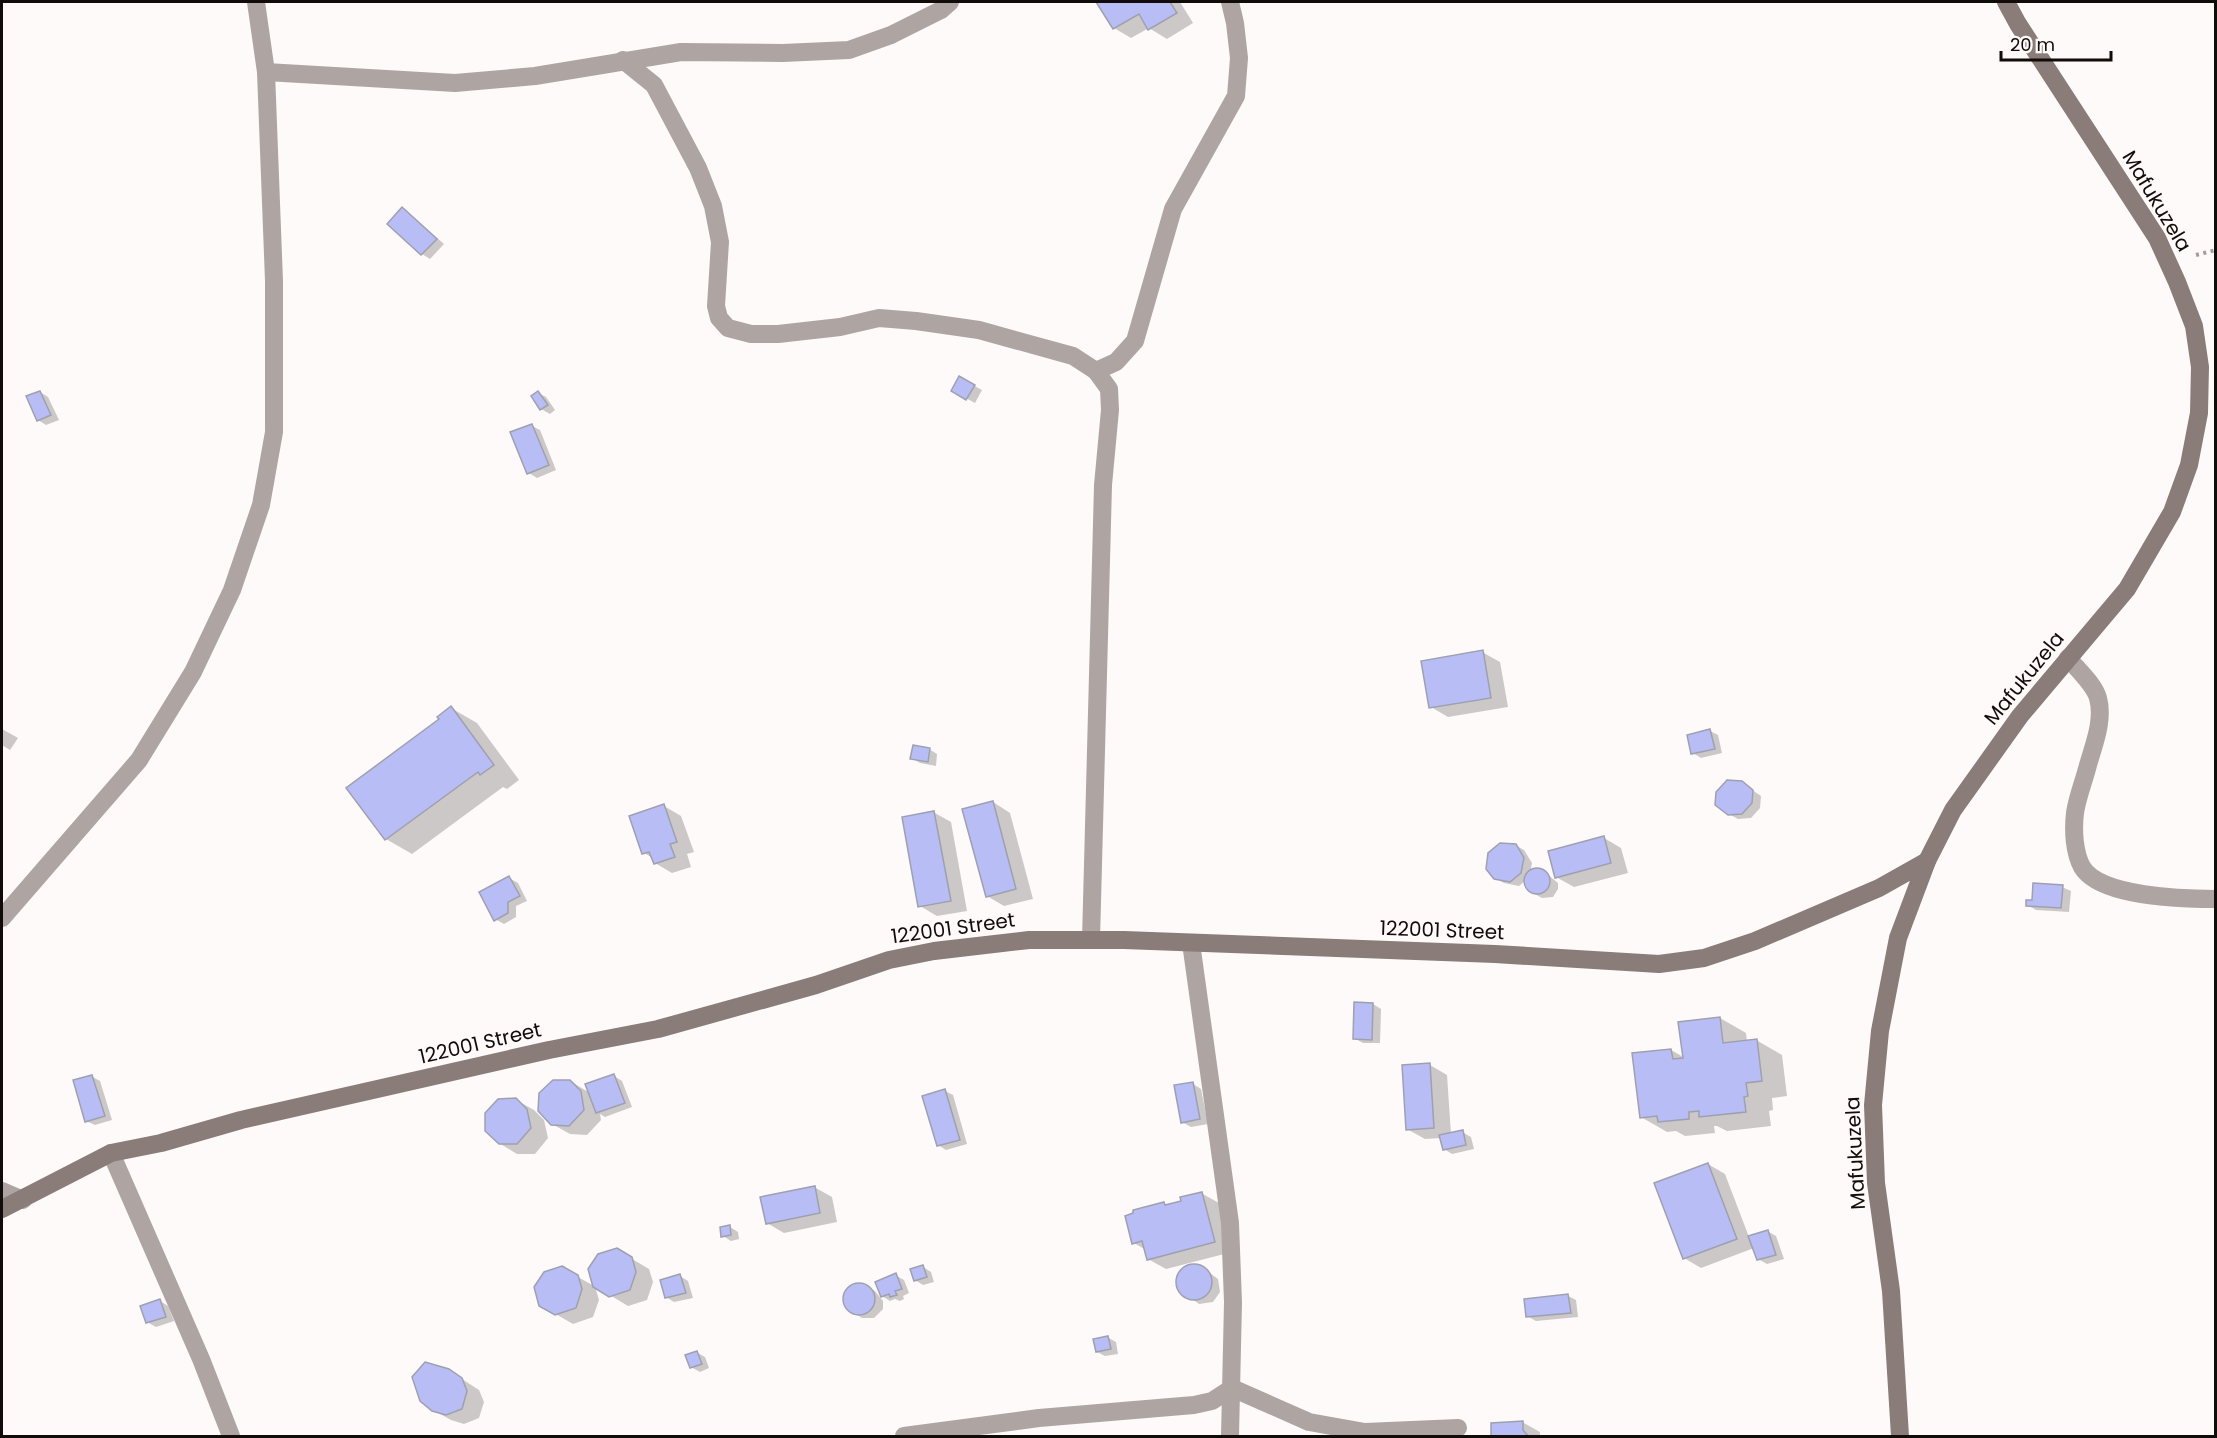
<svg xmlns="http://www.w3.org/2000/svg" width="2217" height="1438" viewBox="0 0 2217 1438" font-family="Poppins,sans-serif">
<rect width="100%" height="100%" fill="#fefaf9"/>
<g fill="#0003">
<path d="M1098,2H1180L1193,23L1167,39L1149,28L1131,38L1114,28Z"/>
<path d="M402,209L410,214L444,244L430,259L422,254L389,224Z"/>
<path d="M960,378L982,390L975,403L953,391Z"/>
<path d="M40,392L48,397L59,420L46,425L38,420Z"/>
<path d="M538,393L546,397L555,410L550,414L541,409Z"/>
<path d="M532,426L540,430L556,470L537,478L529,473Z"/>
<path d="M1482,652L1500,662L1508,707L1448,717L1431,707Z"/>
<path d="M451,708L477,723L519,780L507,789L503,787L412,854L386,839L441,720Z"/>
<path d="M2,729L18,738L10,750L2,745Z"/>
<path d="M1710,731L1718,735L1722,753L1701,758L1693,753Z"/>
<path d="M929,749L937,754L936,766L920,763L912,758Z"/>
<path d="M1742,783L1761,796L1760,808L1751,818L1738,819L1729,814Z"/>
<path d="M993,802L1010,813L1033,899L1004,906L987,896Z"/>
<path d="M664,806L681,816L694,852L687,854L691,867L672,873L655,863L653,858L644,853Z"/>
<path d="M933,812L951,822L967,911L937,916L920,906Z"/>
<path d="M1604,838L1621,848L1628,873L1574,887L1556,877Z"/>
<path d="M1515,845L1524,850L1532,863L1530,873L1535,870H1542L1558,883V889L1553,897L1542,898L1533,893L1526,885L1527,879L1519,886L1504,883L1495,878Z"/>
<path d="M509,878L518,883L527,901L516,906V917L504,924L495,919Z"/>
<path d="M2062,887L2071,891L2069,912L2036,910L2028,905Z"/>
<path d="M1373,1004L1381,1009L1380,1043H1363L1354,1038Z"/>
<path d="M1720,1018L1746,1033L1747,1042L1756,1040L1782,1055L1787,1096L1772,1098L1773,1110L1769,1111L1771,1126L1727,1131L1717,1126H1714L1715,1133L1685,1136L1676,1131L1667,1132L1641,1117L1671,1050L1685,1058Z"/>
<path d="M1430,1065L1447,1075L1451,1134L1462,1132L1471,1137L1474,1149L1452,1154L1444,1149L1442,1138L1425,1139L1407,1129Z"/>
<path d="M91,1076L100,1081L112,1120L95,1125L86,1121Z"/>
<path d="M614,1076L622,1081L632,1107L605,1117L600,1114L601,1120L587,1135L570,1134L552,1124L570,1081L590,1093Z"/>
<path d="M1193,1084L1201,1089L1208,1124L1191,1127L1182,1122Z"/>
<path d="M945,1091L953,1095L967,1144L946,1150L938,1145Z"/>
<path d="M516,1100L534,1110L544,1120L548,1138L535,1154H517L499,1143Z"/>
<path d="M1708,1164L1725,1174L1749,1237L1767,1231L1776,1236L1784,1259L1767,1264L1758,1259L1754,1248L1701,1268L1684,1258Z"/>
<path d="M814,1187L832,1197L837,1222L784,1233L767,1223Z"/>
<path d="M1201,1193L1219,1203L1232,1252L1166,1269L1148,1259L1146,1250L1134,1243L1164,1204L1167,1206L1183,1202Z"/>
<path d="M730,1227L738,1232L739,1239L731,1241L723,1236Z"/>
<path d="M617,1250L649,1269L653,1282L647,1300L628,1306L595,1286L599,1300L593,1317L573,1324L540,1305L562,1268L594,1286Z"/>
<path d="M1199,1265L1218,1279L1220,1292L1213,1302L1199,1304L1180,1290L1178,1278L1185,1267Z"/>
<path d="M923,1267L931,1272L934,1282L923,1285L915,1280Z"/>
<path d="M895,1275L904,1280L909,1293L903,1296L904,1299L900,1301L895,1299L890,1301L882,1296Z"/>
<path d="M680,1276L688,1281L693,1298L674,1302L666,1297Z"/>
<path d="M853,1285L866,1286L875,1291L883,1301V1309L874,1318H862L853,1312L845,1303L847,1291Z"/>
<path d="M1568,1296L1576,1300L1578,1317L1536,1321L1527,1316Z"/>
<path d="M160,1301L168,1306L174,1321L156,1327L147,1322Z"/>
<path d="M1107,1337L1116,1342L1118,1354L1105,1356L1097,1352Z"/>
<path d="M696,1352L705,1357L709,1368L700,1372L691,1367Z"/>
<path d="M448,1370L479,1390L484,1402L479,1418L464,1424L451,1420L433,1410Z"/>
<path d="M1522,1422L1540,1432V1436H1492L1494,1433Z"/>
</g>
<g fill="#b8bef5" stroke="#9ea0b0" stroke-width="1.5">
<path d="M1096,2H1170L1177,13L1148,30L1139,14L1113,29Z"/>
<path d="M402,207L437,239L421,255L387,224Z"/>
<path d="M959,376L975,385L966,400L951,391Z"/>
<path d="M40,391L51,415L37,421L26,396Z"/>
<path d="M538,391L548,405L540,410L531,396Z"/>
<path d="M532,424L549,465L527,474L510,432Z"/>
<path d="M1483,650L1491,698L1429,708L1421,661Z"/>
<path d="M451,706L494,765L480,775L478,772L385,840L346,788L439,719L437,717Z"/>
<path d="M1710,729L1715,749L1691,754L1687,735Z"/>
<path d="M913,745L930,748L928,762L910,759Z"/>
<path d="M1727,780L1742,781L1753,790L1752,803L1742,814L1728,815L1715,805L1716,792Z"/>
<path d="M993,801L1016,889L986,897L962,809Z"/>
<path d="M664,804L677,842L670,844L675,857L654,864L649,852L642,854L629,816Z"/>
<path d="M934,811L951,901L918,907L902,817Z"/>
<path d="M1604,836L1611,863L1555,878L1548,851Z"/>
<path d="M1500,843L1516,844L1524,858L1521,873L1510,882L1494,879L1486,869L1488,853Z"/>
<circle cx="1537" cy="881" r="13"/>
<path d="M509,876L520,896L508,902V913L494,921L479,892Z"/>
<path d="M2033,883L2063,885L2061,908L2026,906V900H2032Z"/>
<path d="M1354,1002L1373,1003L1372,1040L1353,1039Z"/>
<path d="M1720,1017L1723,1043L1757,1039L1762,1081L1746,1083L1748,1096L1744,1097L1746,1112L1699,1117V1111L1689,1112V1119L1658,1122L1657,1116L1640,1118L1632,1053L1671,1049L1673,1059L1683,1058L1678,1022Z"/>
<path d="M1430,1063L1434,1128L1406,1130L1402,1065Z"/>
<path d="M614,1074L625,1103L596,1113L585,1084Z"/>
<path d="M92,1075L105,1116L85,1122L73,1080Z"/>
<path d="M553,1080H570L581,1091L584,1110L569,1126L551,1125L538,1111L539,1093Z"/>
<path d="M1193,1082L1200,1119L1181,1123L1174,1085Z"/>
<path d="M945,1089L960,1140L937,1146L922,1096Z"/>
<path d="M516,1098L527,1109L531,1128L517,1144H499L485,1131V1113L498,1099Z"/>
<path d="M1463,1130L1466,1145L1443,1150L1439,1135Z"/>
<path d="M1708,1163L1737,1239L1683,1259L1654,1183Z"/>
<path d="M815,1186L820,1213L766,1224L760,1197Z"/>
<path d="M1202,1192L1215,1242L1147,1260L1142,1241L1132,1244L1125,1216L1133,1213V1210L1164,1202L1165,1205L1181,1201L1180,1197Z"/>
<path d="M730,1225L731,1235L721,1237L720,1227Z"/>
<path d="M1768,1230L1776,1255L1757,1260L1748,1236Z"/>
<path d="M617,1248L632,1257L636,1272L630,1290L609,1297L593,1287L588,1269L598,1254Z"/>
<circle cx="1194" cy="1282" r="18"/>
<path d="M923,1265L927,1277L914,1281L910,1269Z"/>
<path d="M562,1266L578,1275L582,1289L576,1308L555,1315L539,1306L534,1287L544,1272Z"/>
<path d="M896,1273L902,1289L895,1291L897,1295L890,1297L889,1294L881,1297L875,1282Z"/>
<path d="M680,1274L686,1293L665,1298L660,1280Z"/>
<circle cx="859" cy="1299" r="16"/>
<path d="M1568,1294L1571,1313L1526,1317L1524,1299Z"/>
<path d="M160,1299L166,1317L146,1323L140,1306Z"/>
<path d="M1108,1336L1111,1349L1096,1352L1093,1339Z"/>
<path d="M697,1351L702,1364L690,1368L685,1355Z"/>
<path d="M425,1362L449,1369L462,1378L467,1391L462,1409L446,1415L432,1411L420,1401L412,1377Z"/>
<path d="M1523,1421V1430L1528,1436H1491V1423Z"/>
</g>
<g fill="none" stroke-linecap="round" stroke-linejoin="round">
<path stroke="#a39e9d" stroke-width="4" stroke-dasharray="3 4.5" stroke-linecap="butt" d="M2196,255L2216,250"/>
<path stroke="#aea5a3" stroke-width="18" d="M2068,658C2078,670 2094,684 2098,698C2104,720 2094,744 2088,765C2084,781 2077,798 2075,813C2073,830 2074,852 2082,867C2100,897 2184,899 2216,899"/>
<g stroke="#aea5a3" stroke-width="18">
<path d="M623,60L654,85L698,168L713,206L720,242L716,306L719,318L728,328L751,334H778L840,327L879,318L916,321L979,330L1073,356L1096,371L1109,389L1110,410L1103,485L1091,940"/>
<path d="M266,72L455,83L535,76L681,52L783,53L849,50L891,35L941,10L950,2"/>
<path d="M1096,371L1116,362L1135,341L1173,209L1236,96L1239,58L1235,23L1230,2"/>
<path d="M2,918L139,760L193,672L232,590L261,505L274,432V281L266,72L256,2"/>
<path d="M1191,943L1230,1223L1233,1302L1230,1436"/>
<path d="M111,1153L201,1359L231,1436"/>
<path d="M2,1191L23,1200"/>
<path d="M904,1436L1039,1418L1194,1405L1212,1401L1232,1388L1309,1422L1365,1432L1458,1428"/>
</g>
<g stroke="#897c79" stroke-width="18">
<path d="M2,1209L111,1153L161,1143L241,1120L549,1050L658,1029L816,985L889,960L934,951L1029,940H1124L1495,954L1659,964L1704,958L1755,941L1879,888L1927,861"/>
<path d="M1900,1436L1891,1291L1876,1183L1873,1105L1880,1031L1898,938L1927,861L1953,810L2020,716L2127,589L2172,512L2189,465L2199,413L2200,367L2194,326L2177,282L2157,238L2018,24L2006,2"/>
</g>
</g>
<g text-anchor="middle" dominant-baseline="central" stroke-width="5" stroke-linejoin="round" paint-order="stroke">
<g font-size="20" fill="#110b09" stroke="#fefaf9">
<text transform="translate(2157 201) rotate(59)">Mafukuzela</text>
<text transform="translate(2024 678) rotate(-51)">Mafukuzela</text>
<text transform="translate(953 928) rotate(-8)">122001 Street</text>
<text transform="translate(1442 930) rotate(2)">122001 Street</text>
<text transform="translate(480 1043) rotate(-13)">122001 Street</text>
<text transform="translate(1855 1153) rotate(-93)">Mafukuzela</text>
</g>
</g>
<rect width="2217" height="1438" fill="none" stroke="#110b09" stroke-width="6"/>
<path d="M2001 51v9h110v-9" fill="none" stroke="#110b09" stroke-width="3"/>
<text x="2010" y="51" font-size="18" fill="#110b09" stroke="#fefaf9" stroke-width="4.5" paint-order="stroke">20 m</text>
</svg>
